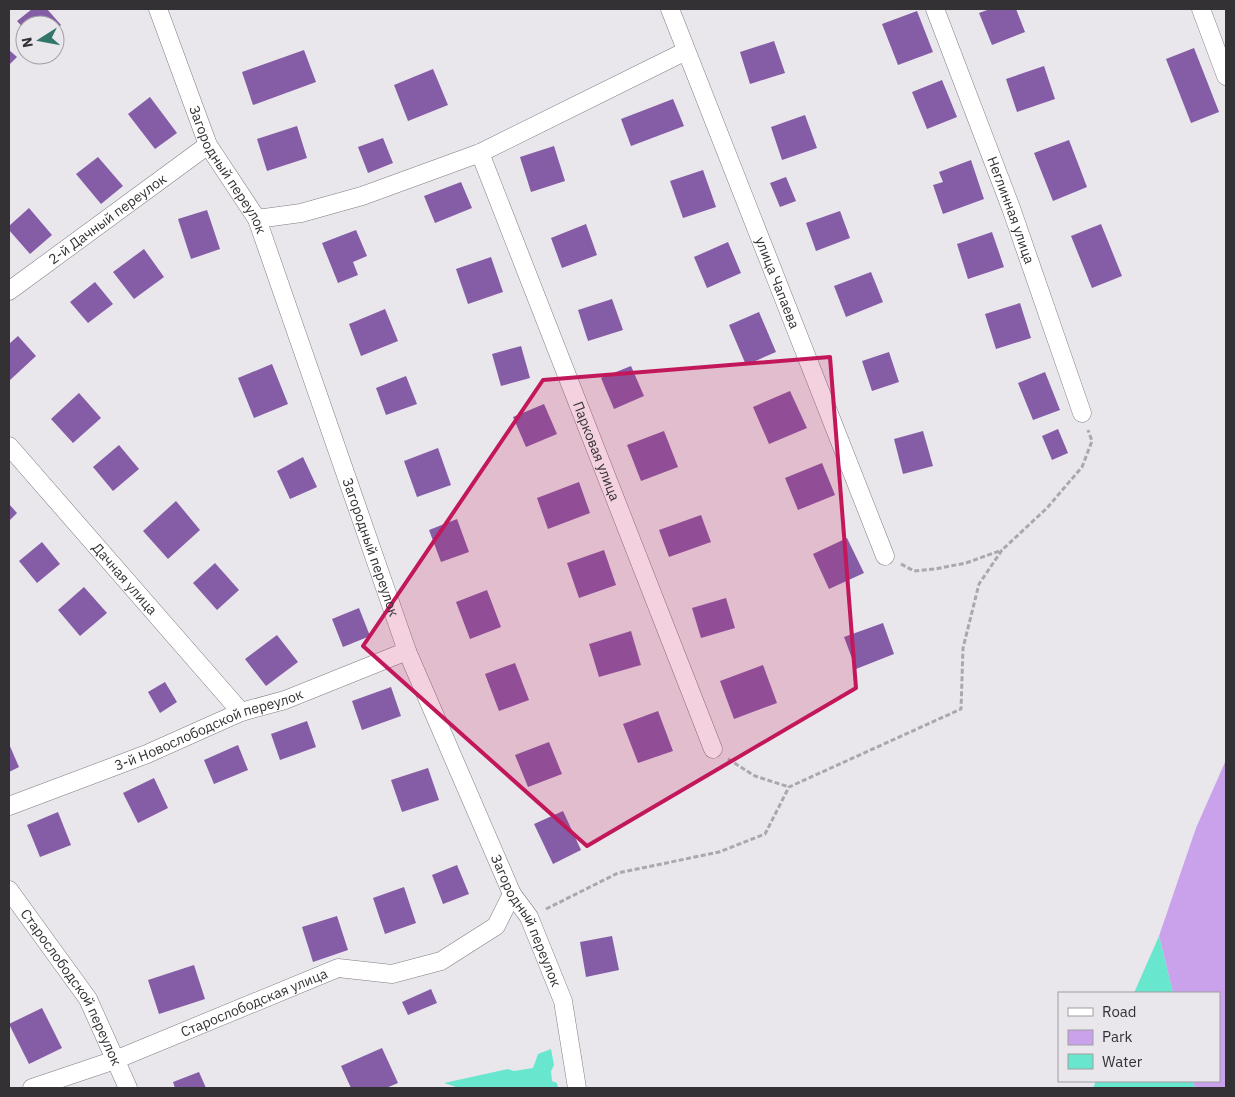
<svg xmlns="http://www.w3.org/2000/svg" width="1235" height="1097" viewBox="0 0 1235 1097" font-family="'IBM Plex Sans',sans-serif">
<rect width="100%" height="100%" fill="#e9e6ec"/>
<path fill="#c9a2eb" d="M1226,760V1088H1195L1193,1081H1219V993H1173L1159,936L1196,828Z"/>
<g fill="#68e7ce">
<path d="M1159,936L1173,993H1134Z"/>
<path d="M551,1049L554,1065L551,1071L552,1081L557,1083L558,1088H459L444,1083L508,1069L514,1071L533,1068L538,1054Z"/>
<path d="M1096,1081H1193L1195,1088H1093Z"/>
</g>
<g fill="#855ca6">
<path d="M32,9H47L61,25L55,30V25H25V30L17,21Z"/>
<path d="M990,9H1016L1025,32L992,45L979,13Z"/>
<path d="M917,11L933,52L898,65L882,24Z"/>
<path d="M774,41L785,73L750,84L740,52Z"/>
<path d="M1194,48L1219,112L1191,123L1166,59Z"/>
<path d="M9,50L17,57L9,65Z"/>
<path d="M304,50L316,82L253,105L242,72Z"/>
<path d="M1044,66L1055,99L1017,112L1006,79Z"/>
<path d="M433,69L448,105L408,121L394,85Z"/>
<path d="M942,80L957,117L927,129L912,92Z"/>
<path d="M150,97L177,133L155,149L128,114Z"/>
<path d="M673,99L684,126L631,146L621,119Z"/>
<path d="M805,115L817,148L782,160L771,127Z"/>
<path d="M297,126L307,158L267,171L257,139Z"/>
<path d="M383,138L393,163L368,173L358,147Z"/>
<path d="M1069,140L1087,187L1053,201L1034,153Z"/>
<path d="M554,146L565,181L531,192L520,157Z"/>
<path d="M98,157L123,186L101,204L76,174Z"/>
<path d="M971,160L984,199L943,214L933,185L943,182L939,172Z"/>
<path d="M703,170L716,207L683,218L670,181Z"/>
<path d="M786,177L796,201L780,207L770,183Z"/>
<path d="M461,182L472,208L435,223L424,196Z"/>
<path d="M29,208L52,235L30,254L9,230V226Z"/>
<path d="M207,210L220,249L191,259L178,219Z"/>
<path d="M840,211L850,238L816,251L806,223Z"/>
<path d="M586,224L597,255L562,268L551,238Z"/>
<path d="M1101,224L1122,276L1092,288L1071,236Z"/>
<path d="M356,230L367,256L353,262L358,275L338,283L322,243Z"/>
<path d="M992,232L1004,267L968,279L957,244Z"/>
<path d="M728,242L741,273L707,288L694,257Z"/>
<path d="M144,249L164,277L134,299L113,272Z"/>
<path d="M491,257L503,292L468,304L456,269Z"/>
<path d="M871,272L883,302L846,317L834,286Z"/>
<path d="M95,282L113,304L88,323L70,302Z"/>
<path d="M612,299L623,330L588,341L578,310Z"/>
<path d="M1020,303L1031,338L996,349L985,314Z"/>
<path d="M385,309L398,341L361,356L349,324Z"/>
<path d="M759,312L776,352L746,365L729,325Z"/>
<path d="M18,336L36,356L9,381V344Z"/>
<path d="M521,346L530,378L501,386L492,354Z"/>
<path d="M889,352L899,382L872,391L862,361Z"/>
<path d="M272,364L288,404L254,418L238,378Z"/>
<path d="M631,366L644,396L614,409L601,378Z"/>
<path d="M1045,372L1060,410L1033,420L1018,383Z"/>
<path d="M406,376L417,404L386,415L376,388Z"/>
<path d="M790,391L807,428L769,444L753,407Z"/>
<path d="M79,393L101,418L73,443L51,419Z"/>
<path d="M544,404L557,434L526,447L513,417Z"/>
<path d="M1058,429L1068,453L1052,460L1042,436Z"/>
<path d="M664,431L678,467L641,481L627,445Z"/>
<path d="M923,431L933,466L903,474L894,439Z"/>
<path d="M119,445L139,469L113,491L93,467Z"/>
<path d="M438,448L451,485L417,497L404,461Z"/>
<path d="M303,457L317,487L290,499L277,471Z"/>
<path d="M822,463L835,495L798,510L785,478Z"/>
<path d="M579,482L590,513L548,529L537,498Z"/>
<path d="M176,501L200,530L168,559L143,531Z"/>
<path d="M9,504L17,513L9,521Z"/>
<path d="M701,515L711,542L669,557L659,530Z"/>
<path d="M457,519L469,552L441,562L429,530Z"/>
<path d="M847,538L864,573L829,589L813,554Z"/>
<path d="M42,542L60,564L37,583L19,561Z"/>
<path d="M604,550L616,585L579,598L567,563Z"/>
<path d="M215,563L239,590L217,610L193,583Z"/>
<path d="M84,587L107,613L80,636L58,610Z"/>
<path d="M487,590L501,627L470,639L456,602Z"/>
<path d="M726,598L735,628L701,638L692,608Z"/>
<path d="M359,608L370,636L343,647L332,619Z"/>
<path d="M883,623L894,654L856,669L844,637Z"/>
<path d="M631,631L641,665L599,677L589,644Z"/>
<path d="M277,635L298,662L266,686L245,659Z"/>
<path d="M515,663L529,700L499,711L485,674Z"/>
<path d="M763,665L777,703L734,719L720,681Z"/>
<path d="M165,682L177,702L160,713L148,692Z"/>
<path d="M391,687L401,716L362,730L352,701Z"/>
<path d="M658,711L673,751L638,763L623,724Z"/>
<path d="M307,721L316,747L280,760L271,734Z"/>
<path d="M549,742L562,774L528,787L515,755Z"/>
<path d="M9,744L19,767L9,772Z"/>
<path d="M238,745L248,770L214,784L204,760Z"/>
<path d="M428,768L439,800L402,812L391,780Z"/>
<path d="M154,778L168,808L138,823L123,793Z"/>
<path d="M563,811L581,850L553,864L534,824Z"/>
<path d="M58,812L71,845L40,857L27,825Z"/>
<path d="M457,865L469,894L443,904L432,875Z"/>
<path d="M404,887L416,923L385,934L373,898Z"/>
<path d="M337,916L348,950L313,962L302,927Z"/>
<path d="M612,936L619,970L586,977L580,942Z"/>
<path d="M194,965L205,999L159,1014L148,980Z"/>
<path d="M431,989L437,1003L408,1015L402,1002Z"/>
<path d="M42,1008L62,1048L29,1064L9,1024Z"/>
<path d="M382,1048L398,1083L386,1088H351L341,1066Z"/>
<path d="M199,1072L206,1088H175L173,1082Z"/>
</g>
<g fill="none" stroke-linecap="round" stroke-linejoin="round">
<defs>
<g id="minor">
<path id="s1" d="M158,9L208,145L257,219L407,651L512,894L529,917L563,1001L577,1088"/>
<path id="s2" d="M670,9L885,556"/>
<path id="s3" d="M935,9L1011,208L1082,413"/>
<path d="M1201,9L1226,76"/>
<path id="s4" d="M480,153L713,749"/>
<path d="M257,219L301,213L362,196L480,153L686,51"/>
<path id="s5" d="M9,291L208,145"/>
<path id="s6" d="M9,446L241,712"/>
<path id="s7" d="M9,806L147,754L241,712L285,700L407,651"/>
<path id="s8" d="M9,890L88,999L128,1088"/>
<path id="s9" d="M32,1088L115,1060L338,968L392,974L441,961L496,926L512,894"/>
</g>
</defs>
<use href="#minor" stroke="#807d83" stroke-width="19"/>
<g stroke="#aaa8ad" stroke-width="3" stroke-dasharray="5 2.5" stroke-linecap="butt">
<path d="M901,564L914,571L935,569L966,563L1002,550"/>
<path d="M728,759L755,776L789,787"/>
<path d="M546,909L618,873L719,852L765,834L789,787L961,709L963,648L979,584L1002,550L1047,508L1082,467L1092,441L1088,430"/>
</g>
<use href="#minor" stroke="#fff" stroke-width="18"/>
</g>
<path fill="#c2185b" fill-opacity="0.2" stroke="#c2185b" stroke-width="4" stroke-linejoin="round" d="M830,357L856,688L587,846L363,646L543,380Z"/>
<g text-anchor="middle" dominant-baseline="central" stroke-width="5" stroke-linejoin="round" paint-order="stroke">
<g font-size="14" fill="#333134" stroke="#e9e6ec">
<text stroke="none"><textPath href="#s1" startOffset="176">Загородный переулок</textPath></text>
<text stroke="none"><textPath href="#s3" startOffset="215">Неглинная улица</textPath></text>
<text stroke="none"><textPath href="#s5" startOffset="122">2-й Дачный переулок</textPath></text>
<text stroke="none"><textPath href="#s2" startOffset="294">улица Чапаева</textPath></text>
<text stroke="none"><textPath href="#s4" startOffset="320">Парковая улица</textPath></text>
<text stroke="none"><textPath href="#s1" startOffset="581">Загородный переулок</textPath></text>
<text stroke="none"><textPath href="#s6" startOffset="176">Дачная улица</textPath></text>
<text stroke="none"><textPath href="#s7" startOffset="214">3-й Новослободской переулок</textPath></text>
<text stroke="none"><textPath href="#s1" startOffset="986">Загородный переулок</textPath></text>
<text stroke="none"><textPath href="#s8" startOffset="116">Старослободской переулок</textPath></text>
<text stroke="none"><textPath href="#s9" startOffset="238">Старослободская улица</textPath></text>
</g>
</g>
<rect width="1235" height="1097" fill="none" stroke="#333134" stroke-width="20"/>
<rect x="1058" y="992" width="162" height="90" fill="#e9e6ec" stroke="#a09ea2"/>
<rect x="1068" y="1008" width="25" height="8" fill="#ffffff" stroke="#a09ea2"/>
<text x="1102" y="1017" font-size="15" fill="#333134">Road</text>
<rect x="1068" y="1030" width="25" height="15" fill="#c9a2eb" stroke="#a09ea2"/>
<text x="1102" y="1042" font-size="15" fill="#333134">Park</text>
<rect x="1068" y="1054" width="25" height="15" fill="#68e7ce" stroke="#a09ea2"/>
<text x="1102" y="1067" font-size="15" fill="#333134">Water</text>
<g transform="translate(40 40) rotate(259)"><circle r="24" fill="#e9e6ec" stroke="#a09ea2"/>
<path d="M0-4L9 19L0 12L-9 19Z" fill="#327669"/>
<text y="-8" font-size="14" font-weight="bold" text-anchor="middle" fill="#333134">N</text>
</g>
</svg>
